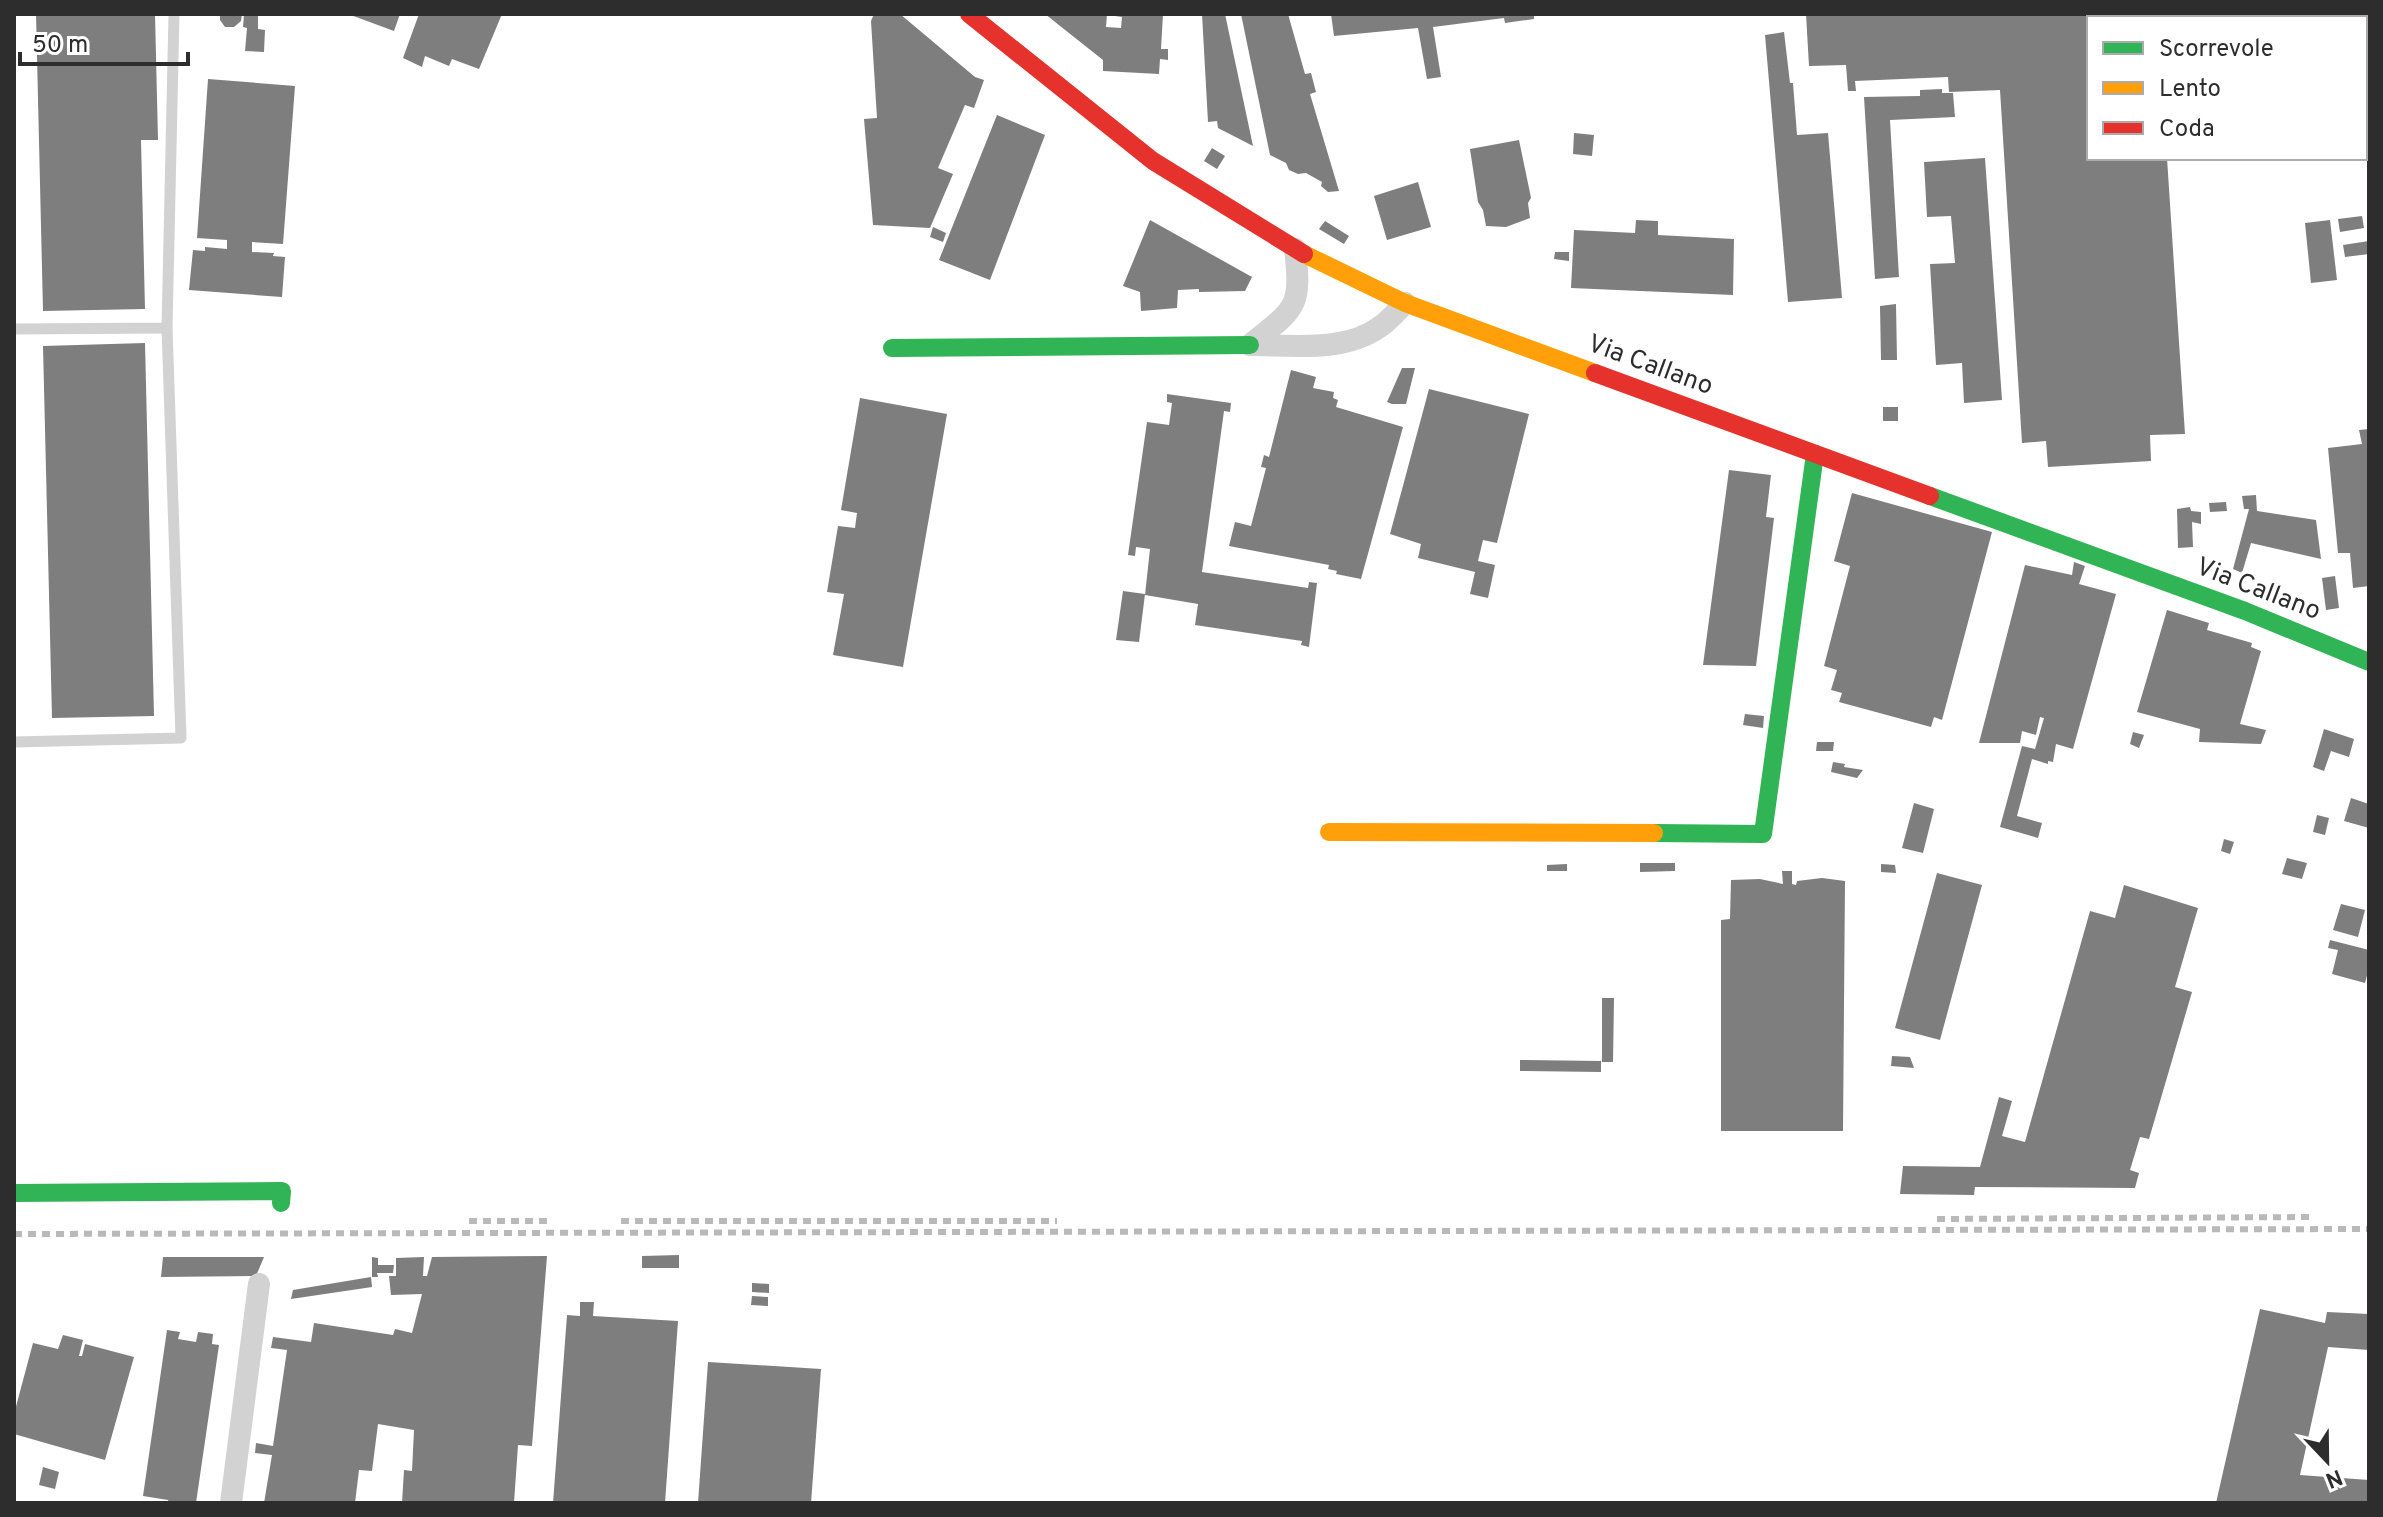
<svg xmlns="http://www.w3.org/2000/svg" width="2383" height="1517" viewBox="0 0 2383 1517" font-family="Overpass,sans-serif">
<rect width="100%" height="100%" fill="#fff"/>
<g fill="#7e7e7e">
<path d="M36,14H155L158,140H141L145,309L43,311Z"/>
<path d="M220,14H242L241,21L234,27H225L220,20Z"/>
<path d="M244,14H258V29L265,30L264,52L245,51L247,28L243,27Z"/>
<path d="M348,14H400L394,31Z"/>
<path d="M419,14H502L479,69L452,59L449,66L425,56L422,67L403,58Z"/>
<path d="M874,14H900L975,77L984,80L974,108L965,105L938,168L953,174L930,228L873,225L864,119L877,118L871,21Z"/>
<path d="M1045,14H1107L1106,27L1121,28L1122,17L1115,16V14H1163L1161,49H1168V60L1160,59L1159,74L1103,71V60Z"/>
<path d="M1202,14H1225L1253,146L1218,128L1217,121L1208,122Z"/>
<path d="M1241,14H1288L1305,74L1311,73L1316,92L1310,94L1339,191L1328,192L1321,186L1322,182L1306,173L1298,174L1289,170L1286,163L1270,155Z"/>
<path d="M1331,14H1534V19L1505,23L1504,18L1433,27L1441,77L1427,79L1418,28L1334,36Z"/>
<path d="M1806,14H2207L2208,18H2089V158H2167L2185,434L2150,435L2151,461L2048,467L2046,441L2022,443L2000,90L1949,92L1948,77L1855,81L1856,91H1848L1846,65L1809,66Z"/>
<path d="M1784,32L1790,83H1793L1797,135L1828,133L1842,298L1788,302L1765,35Z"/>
<path d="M208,79L295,86L283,244L252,242V252L274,253L273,256L285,257L282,297L189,290L193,250L205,251V247L227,249V240L197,238Z"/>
<path d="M1942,89V93H1953L1955,117L1890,120L1899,277L1875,279L1864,97L1920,96V90Z"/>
<path d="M997,115L1045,135L990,280L939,260Z"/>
<path d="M1574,133L1594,135L1592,156L1573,154Z"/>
<path d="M1519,140L1530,193L1531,198L1528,203L1530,218L1506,227L1486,226L1483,210L1478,202L1470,149Z"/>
<path d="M1212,148L1225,156L1217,169L1204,161Z"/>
<path d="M1985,158L2002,400L1964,403L1962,363L1936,365L1930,264L1955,263L1951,216L1927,217L1924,162Z"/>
<path d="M1418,182L1431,227L1387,240L1374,196Z"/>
<path d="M2362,216L2364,228L2340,232L2338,219Z"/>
<path d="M1150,220L1252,277L1245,291L1199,292V289L1178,290L1177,308L1141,311L1140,292L1123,286Z"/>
<path d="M1636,220L1658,221V235L1734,239L1733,295L1571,288L1574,230L1635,233Z"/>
<path d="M2330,220L2337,280L2311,283L2305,223Z"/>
<path d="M1325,221L1349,236L1344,244L1319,229Z"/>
<path d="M933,227L946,233L943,242L930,237Z"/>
<path d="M2369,241V254L2345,257L2343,245Z"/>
<path d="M1555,252H1569V261L1554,259Z"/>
<path d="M1896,304L1897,360H1881L1880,306Z"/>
<path d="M145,343L154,716L52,718L43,346Z"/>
<path d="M1402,368H1415L1406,404H1392L1387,402Z"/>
<path d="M1291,370L1316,377L1313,388L1334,392L1333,398L1338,400L1336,407L1403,427L1361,579L1336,574L1337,571L1328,569L1329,565L1229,546L1235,522L1251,526L1266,468L1261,467L1264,455L1269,457Z"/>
<path d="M1429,389L1529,414L1497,543L1483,540L1478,561L1495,565L1488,598L1470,594L1475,572L1418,558L1421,544L1390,534Z"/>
<path d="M1167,394L1231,403L1230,412L1224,411L1202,572L1308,588L1309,582L1317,583L1309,647L1301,645L1302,641L1195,625L1198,604L1145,595L1150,549L1136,547L1135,556L1128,555L1147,422L1169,425L1172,403L1167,402Z"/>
<path d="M860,398L947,414L903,667L833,655L844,594L827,592L838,526L855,528L857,513L841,510Z"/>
<rect x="1883" y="407" width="15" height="14"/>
<path d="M2369,429V586L2353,588L2350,553H2338L2328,448L2362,444L2359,430Z"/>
<path d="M1729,470L1771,475L1766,517L1774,518L1756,666L1703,665Z"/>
<path d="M1852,493L1992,532L1942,720L1934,717L1931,727L1839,702L1842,693L1831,690L1837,670L1824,666L1850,566L1834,561Z"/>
<path d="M2256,495L2257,511L2316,520L2321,559L2251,543L2242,573L2233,569L2249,509H2244L2242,496Z"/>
<path d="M2226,502L2227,511L2210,512L2209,503Z"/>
<path d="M2190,507L2191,511L2201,512V524L2192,522L2193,547L2178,548L2177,509Z"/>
<path d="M2074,562L2085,566L2079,584L2116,594L2073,749L2056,744L2053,762L2048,761V764L2032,759L2017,816L2042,823L2038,838L2000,827L2022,746L2035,749L2044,718L2040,717L2036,735L2022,731L2020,743H1979L2025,565L2072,575Z"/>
<path d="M2335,576L2339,608L2326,610L2322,578Z"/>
<path d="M1123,591L1145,594L1139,642L1116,640Z"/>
<path d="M2167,610L2209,623L2207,630L2252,643L2251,647L2261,651L2240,724L2266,730L2261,744L2199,742L2200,729L2137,712Z"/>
<path d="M1745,714L1764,716L1763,728L1743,725Z"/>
<path d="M2324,729L2354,739L2349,757L2331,751L2324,771L2313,767Z"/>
<path d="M2133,732L2144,735L2139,748L2130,744Z"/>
<path d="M1817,742H1834L1833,751H1816Z"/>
<path d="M1833,762L1845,764L1844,767L1863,770L1857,778L1831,772Z"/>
<path d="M2351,798L2369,804V828L2344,821Z"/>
<path d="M1914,803L1934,809L1923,853L1902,848Z"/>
<path d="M2317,815L2329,818L2325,835L2313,832Z"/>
<path d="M2224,839L2234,842L2230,854L2221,851Z"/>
<path d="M2287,858L2307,863L2302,879L2282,874Z"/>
<path d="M1640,863H1675V871L1640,872Z"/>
<path d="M1567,864V871H1547V865Z"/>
<path d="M1881,864L1895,865L1896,873L1881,872Z"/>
<path d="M1782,871H1792V884L1796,885L1797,881L1822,878L1845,881L1843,1131H1721V920L1730,919L1731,880L1760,879L1783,884Z"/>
<path d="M1937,873L1982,885L1940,1040L1895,1028Z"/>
<path d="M2124,885L2198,908L2175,987L2192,992L2149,1139L2140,1137L2130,1170L2139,1173L2135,1188L1975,1187L1974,1195L1900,1194L1903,1166L1980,1167L1999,1097L2012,1101L2002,1136L2025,1142L2090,911L2115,918Z"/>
<path d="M2341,904L2365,910L2358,937L2333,930Z"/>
<path d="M2330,940L2369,950V968L2365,983L2332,974L2338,950L2328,948Z"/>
<path d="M1602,998H1614L1613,1062H1602Z"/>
<path d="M1892,1056L1910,1057L1914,1068L1891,1066Z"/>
<path d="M1520,1060L1601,1061V1072L1520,1071Z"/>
<path d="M679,1255V1268H642V1256Z"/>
<path d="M547,1256L532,1446L518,1445L514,1503H402L404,1470L412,1471L414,1430L378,1424L372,1471L359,1470L355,1503H264L272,1455L255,1453L256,1443L273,1446L287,1350L271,1348L273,1337L311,1342L314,1323L393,1335L395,1329L412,1333L422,1294L391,1295L389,1276H396V1258L424,1257L423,1276H427L432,1257Z"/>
<path d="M163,1257H264L256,1276L161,1277Z"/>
<path d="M372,1257L378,1258V1265H394L393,1273H377L378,1277H372Z"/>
<path d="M371,1277L372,1287L291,1299L293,1290Z"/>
<path d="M752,1283L769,1284V1293L752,1292Z"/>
<path d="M752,1296L768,1297V1306L751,1305Z"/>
<path d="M580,1302H594L593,1316L678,1321L665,1503H553L567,1315L580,1316Z"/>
<path d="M2260,1309L2325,1323L2327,1312L2369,1314V1350L2328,1347L2300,1475L2369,1480V1503H2216Z"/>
<path d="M167,1330L180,1332L178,1339L196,1342L198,1332L213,1334L212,1344L219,1345L196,1503H169L168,1500L143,1496Z"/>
<path d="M63,1335L83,1340L79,1356H82L85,1344L134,1357L105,1460L14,1434V1414L33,1343L58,1349Z"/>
<path d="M708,1362L821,1369L811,1503H698Z"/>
<path d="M43,1467L59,1472L55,1489L39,1485Z"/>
</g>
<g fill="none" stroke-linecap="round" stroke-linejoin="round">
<g stroke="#d2d2d2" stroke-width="11">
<path d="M14,329L167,328L174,14"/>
<path d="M14,742L181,738L167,328"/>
</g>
<g stroke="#d2d2d2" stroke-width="22">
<path d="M1295,249C1302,309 1295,308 1250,345C1293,345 1345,353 1381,326C1390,320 1397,311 1405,303"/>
<path d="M231,1503L259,1284"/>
</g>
<g stroke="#30b455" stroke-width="18">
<path d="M892,348L1250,345"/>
<path d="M1930,496L2245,611L2369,662"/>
<path d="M1654,833L1763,834L1815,454"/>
<path d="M14,1193L282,1191L281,1203"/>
</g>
<g stroke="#ff9f0a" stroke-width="18">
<path d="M1304,254L1405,303L1595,373"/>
<path d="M1329,832L1654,833"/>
</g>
<g stroke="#e5322d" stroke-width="18">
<path d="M969,14L1153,161L1304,254"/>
<path d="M1595,373L1930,496"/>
</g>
<g stroke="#b9b9b9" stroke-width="6" stroke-dasharray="8 6" stroke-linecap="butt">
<path d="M1937,1219L2313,1217"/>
<path d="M469,1221H549"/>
<path d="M621,1221H1057"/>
<path d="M14,1234L2369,1229"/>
</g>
</g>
<g text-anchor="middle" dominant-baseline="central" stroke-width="8" stroke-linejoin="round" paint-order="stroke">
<g font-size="26" fill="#2d2d2d" stroke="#fff">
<text transform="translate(1650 366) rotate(20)">Via Callano</text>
<text transform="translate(2258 590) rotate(21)">Via Callano</text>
</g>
</g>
<rect width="2383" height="1517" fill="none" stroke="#2d2d2d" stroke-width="32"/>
<rect x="2087" y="16" width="280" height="144" fill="#ffffff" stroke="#ababab" stroke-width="2"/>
<rect x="2103" y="42" width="40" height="12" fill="#30b455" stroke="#ababab" stroke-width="2"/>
<text x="2159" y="56" font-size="24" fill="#2d2d2d">Scorrevole</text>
<rect x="2103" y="82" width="40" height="12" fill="#ff9f0a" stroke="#ababab" stroke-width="2"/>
<text x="2159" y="96" font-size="24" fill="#2d2d2d">Lento</text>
<rect x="2103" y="122" width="40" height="12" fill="#e5322d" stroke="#ababab" stroke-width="2"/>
<text x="2159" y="136" font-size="24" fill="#2d2d2d">Coda</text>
<g transform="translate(2327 1461) rotate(158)" stroke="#ffffff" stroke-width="6" paint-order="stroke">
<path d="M0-6L14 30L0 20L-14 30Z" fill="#2d2d2d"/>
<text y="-12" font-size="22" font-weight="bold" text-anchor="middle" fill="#2d2d2d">N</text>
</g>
<path d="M20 52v12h168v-12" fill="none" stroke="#2d2d2d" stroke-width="4"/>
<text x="32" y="52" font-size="24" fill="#2d2d2d" stroke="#ffffff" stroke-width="6" paint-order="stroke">50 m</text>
</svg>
